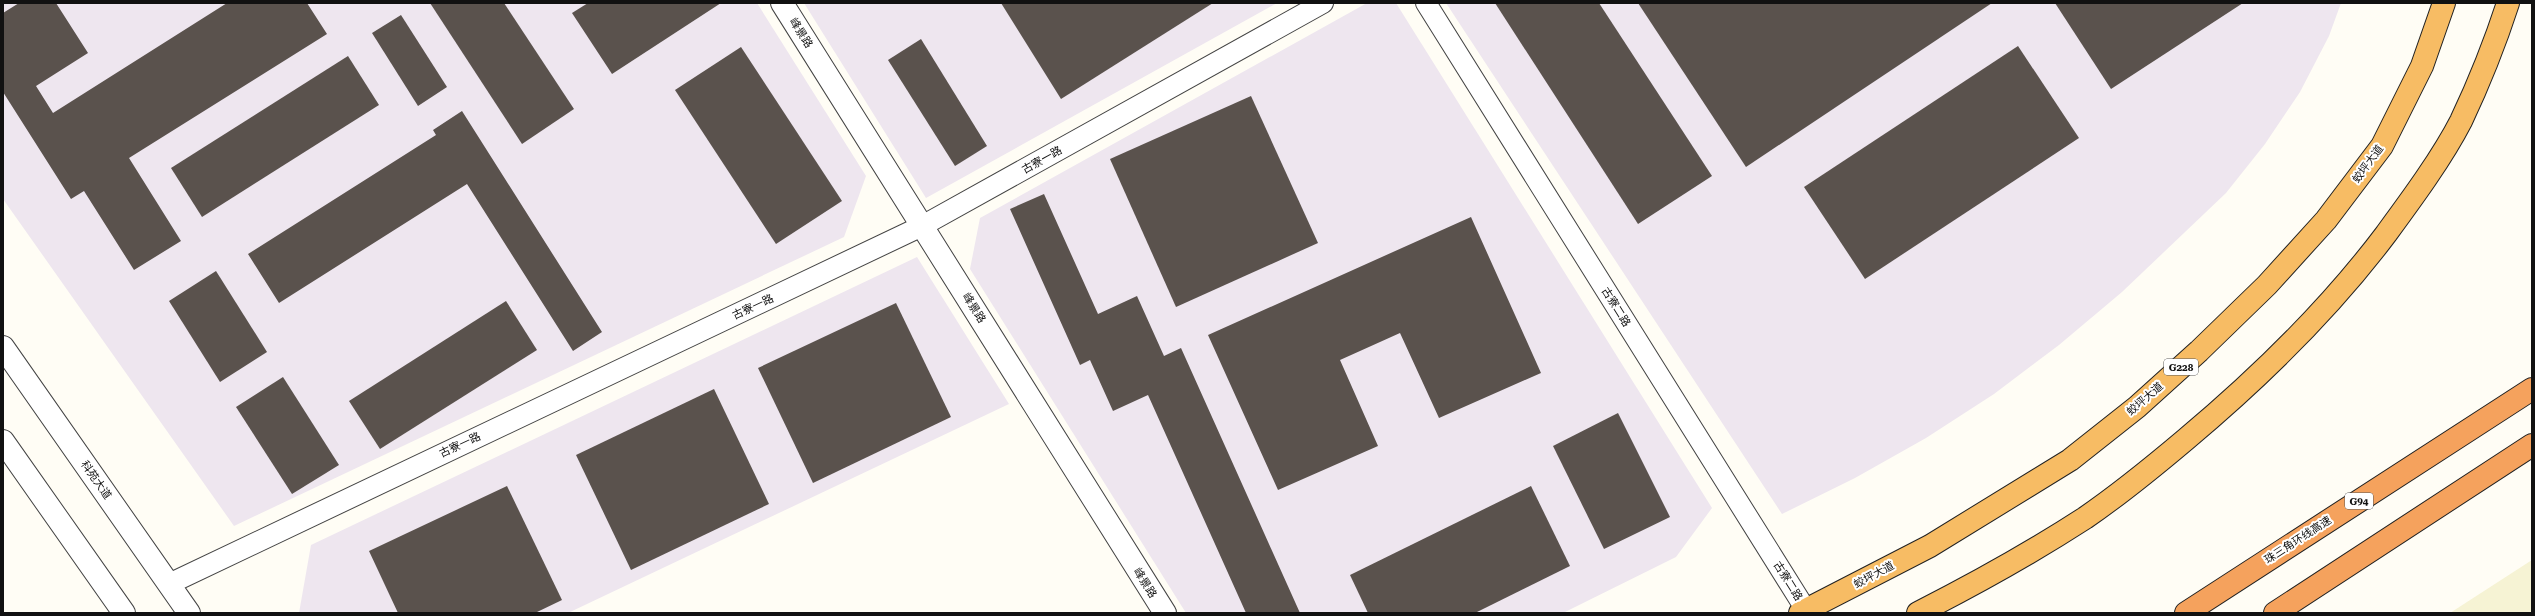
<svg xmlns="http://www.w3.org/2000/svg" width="2535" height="616" viewBox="0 0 2535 616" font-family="'Roboto Serif','Noto Sans SC',serif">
<rect width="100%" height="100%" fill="#fffdf5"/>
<g fill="#eee6ef">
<path d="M3,3H757L866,176L844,237L234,526L3,199Z"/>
<path d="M804,3H1277L926,198Z"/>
<path d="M1367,3H1396L1712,508L1676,557L1563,613H1186L970,269L980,218Z"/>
<path d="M1446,3H2341L2329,36L2300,92L2265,144L2226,193L2122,292L2059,345L1994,394L1926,438L1855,478L1782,514Z"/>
<path d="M917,257L1009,404L568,613H299L311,545Z"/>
</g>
<path fill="#f6f3d4" d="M2532,560V613H2450Z"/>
<g fill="#5a524d">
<path d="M19,3H56L88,53L36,86L53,113L227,3H307L327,34L129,158L181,241L134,270L84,191L71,199L3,92V13Z"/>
<path d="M430,3H504L574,109L522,144Z"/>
<path d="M588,3H721L612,74L572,13Z"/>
<path d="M1001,3H1213L1061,99Z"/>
<path d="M1495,3H1599L1712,176L1638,224Z"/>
<path d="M1638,3H1992L1746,167Z"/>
<path d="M2055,3H2243L2111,89Z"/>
<path d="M401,15L447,87L418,106L372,33Z"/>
<path d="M921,39L987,146L955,166L888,60Z"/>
<path d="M2018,46L2079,138L1865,279L1804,187Z"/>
<path d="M741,47L842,201L776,244L675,90Z"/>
<path d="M348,56L379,105L202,217L171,168Z"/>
<path d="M1251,96L1318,243L1176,307L1110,159Z"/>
<path d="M462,111L602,332L573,351L467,184L279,303L248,254L436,135L433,130Z"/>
<path d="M1044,194L1098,314L1137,296L1164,356L1181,348L1300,613H1246L1148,395L1113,411L1090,360L1080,365L1010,209Z"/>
<path d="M1471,217L1541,373L1439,418L1400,333L1340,360L1378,446L1278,490L1208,335Z"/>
<path d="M216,271L267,352L220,382L169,301Z"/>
<path d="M506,301L537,350L380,449L349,401Z"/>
<path d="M896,303L951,417L813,483L758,368Z"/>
<path d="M283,377L339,465L292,494L236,407Z"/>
<path d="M714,389L769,504L631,570L576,455Z"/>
<path d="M1618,413L1670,517L1604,549L1553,446Z"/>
<path d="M507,486L562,600L535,613H398L369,551Z"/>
<path d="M1531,486L1570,566L1475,613H1368L1350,575Z"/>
</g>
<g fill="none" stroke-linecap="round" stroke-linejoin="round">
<defs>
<g id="minor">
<path d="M1426,3L1806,610"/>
<path d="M169,584L922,226L1323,3"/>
</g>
<g id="tertiary">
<path d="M782,3L1165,613"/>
<path d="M3,347L189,613"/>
<path d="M3,441L124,613"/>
</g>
<g id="trunk">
<path d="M1800,613L1930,546L2070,460L2137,407L2199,351L2267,285L2326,220L2382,146L2422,66L2444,3"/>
<path d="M1918,613C1975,584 2031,553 2085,518C2120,494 2153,467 2185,440C2259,378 2328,311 2386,234C2411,200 2442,158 2461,121C2479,83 2495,43 2508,3"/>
</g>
<g id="motorway">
<path d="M2186,613L2532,389"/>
<path d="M2275,613L2532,445"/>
</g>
</defs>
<use href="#minor" stroke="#444" stroke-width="22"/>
<use href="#tertiary" stroke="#444" stroke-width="24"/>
<use href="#trunk" stroke="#222" stroke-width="24"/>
<use href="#motorway" stroke="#222" stroke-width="24"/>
<use href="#minor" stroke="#fff" stroke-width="20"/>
<use href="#tertiary" stroke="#fff" stroke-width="22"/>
<use href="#trunk" stroke="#f7bc64" stroke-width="22"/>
<use href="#motorway" stroke="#f5a25d" stroke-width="22"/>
</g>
<g text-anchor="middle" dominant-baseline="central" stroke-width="4" stroke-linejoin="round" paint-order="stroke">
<g fill="#fff" stroke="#585858" stroke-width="1">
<rect x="2164" y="359" width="34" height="16" rx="3"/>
<rect x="2345" y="493" width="28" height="16" rx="3"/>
</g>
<g font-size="10" font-weight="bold" fill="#111">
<text x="2181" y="367">G228</text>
<text x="2359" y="501">G94</text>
</g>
<g font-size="11" fill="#111" stroke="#fff">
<text transform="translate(801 33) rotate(58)">峰景路</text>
<text transform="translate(1042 160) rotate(-29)">古寮一路</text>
<text transform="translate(2368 164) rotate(-54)">蛟坪大道</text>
<text transform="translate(753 307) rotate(-25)">古寮一路</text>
<text transform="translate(1616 307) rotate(58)">古寮二路</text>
<text transform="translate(974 308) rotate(58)">峰景路</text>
<text transform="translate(2145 399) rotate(-41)">蛟坪大道</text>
<text transform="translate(460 445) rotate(-25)">古寮一路</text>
<text transform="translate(96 480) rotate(55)">科苑大道</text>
<text transform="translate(2298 540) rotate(-33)">珠三角环线高速</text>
<text transform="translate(1874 575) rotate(-28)">蛟坪大道</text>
<text transform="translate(1788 581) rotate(58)">古寮二路</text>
<text transform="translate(1145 583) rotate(58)">峰景路</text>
</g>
</g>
<rect width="2535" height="616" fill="none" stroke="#111111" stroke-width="8"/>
</svg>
